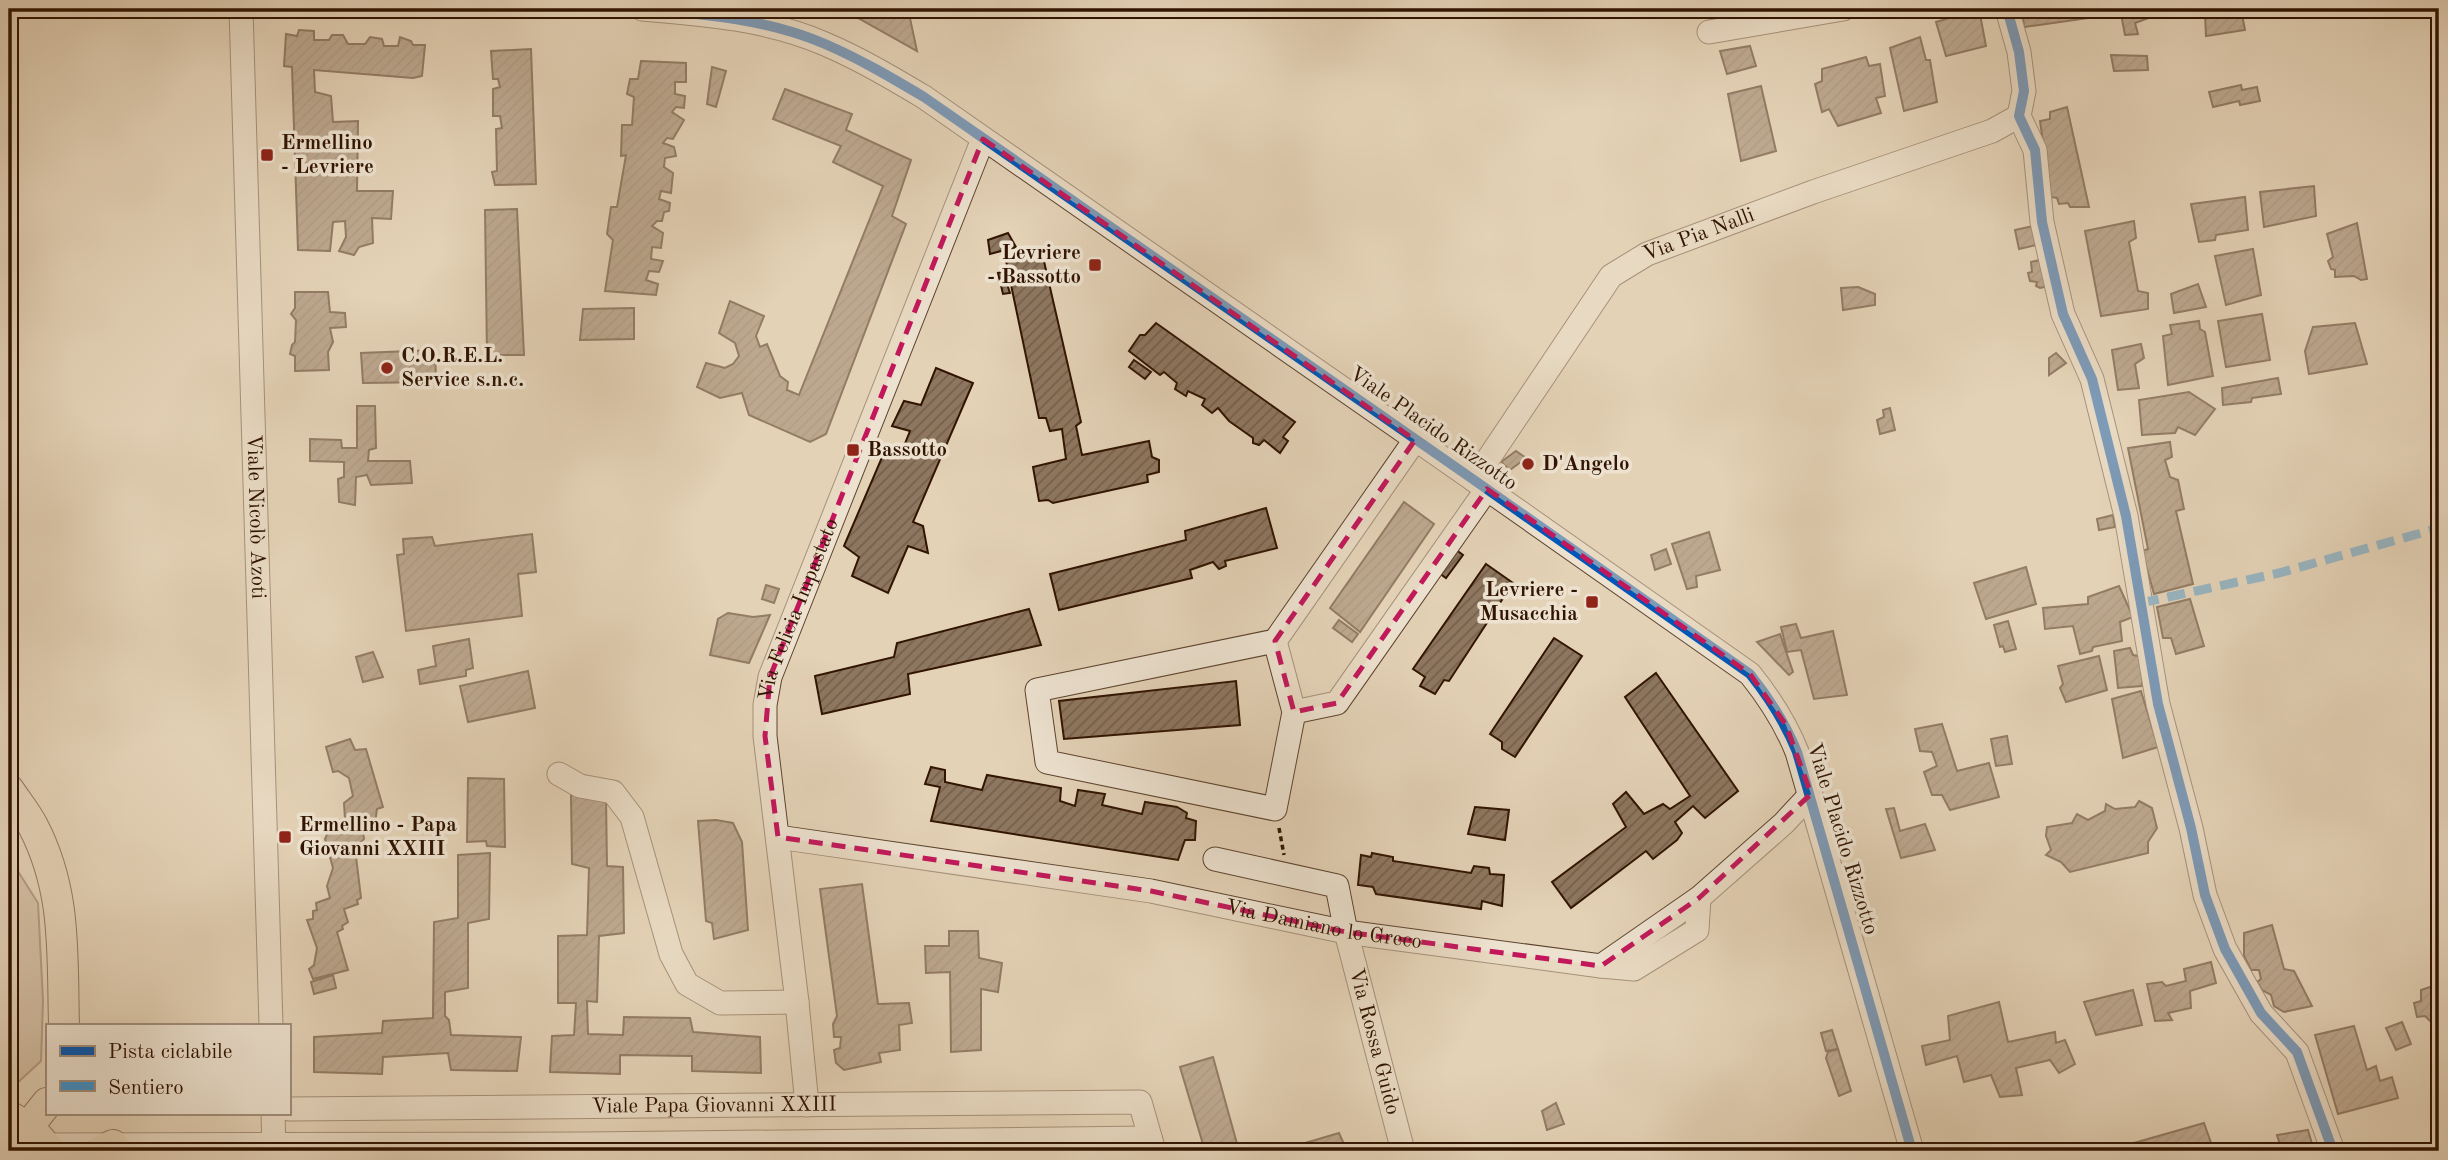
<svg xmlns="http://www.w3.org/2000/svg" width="2448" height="1160" viewBox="0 0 2448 1160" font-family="'Old Standard TT',serif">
<defs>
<pattern id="building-hatch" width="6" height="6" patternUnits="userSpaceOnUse" patternTransform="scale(1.75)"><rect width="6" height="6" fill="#8e7760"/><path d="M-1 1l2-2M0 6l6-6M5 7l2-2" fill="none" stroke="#75604d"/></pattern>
</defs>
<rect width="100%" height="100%" fill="#e4d2b7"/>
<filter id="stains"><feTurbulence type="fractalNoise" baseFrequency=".00286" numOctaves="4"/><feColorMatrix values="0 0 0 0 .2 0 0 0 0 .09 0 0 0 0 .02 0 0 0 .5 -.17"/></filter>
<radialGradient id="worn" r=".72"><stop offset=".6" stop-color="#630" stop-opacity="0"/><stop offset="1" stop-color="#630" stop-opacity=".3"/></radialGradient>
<path fill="#c6b298" stroke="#7c634c" stroke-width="2" d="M9,857L38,903L43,1001L41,1061L14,1086L9,1087Z"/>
<g fill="url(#building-hatch)" stroke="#311401" stroke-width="2">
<path d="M842,9H908L917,51Z"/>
<path d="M1979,9L1986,46L1946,56L1936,22Z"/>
<path d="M2022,9H2095L2096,17L2024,27Z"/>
<path d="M2120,9H2155L2157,15L2135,23L2138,34L2125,35Z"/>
<path d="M2197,9H2241L2245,30L2206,36L2205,14H2198Z"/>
<path d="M299,30L314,31V40H329L332,35H343L348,44H365L370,37L382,39L384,46H398L400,37L411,41L413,45H425L422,76L413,78L314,70L315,92L331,96L333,122L358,121L357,191H393L391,219L372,218L373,243L359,247L354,255L339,251L346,237L345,221L333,222L330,251L298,250L292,67L284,66L286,34L297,36Z"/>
<path d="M1920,37L1926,60H1930L1937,102L1904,111L1890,48Z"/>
<path d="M1750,46L1756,66L1727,74L1720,51Z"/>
<path d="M531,49L536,184L495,185L492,172L497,171L496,129L502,128L500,116H493V89L500,87L498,79H493L491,51Z"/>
<path d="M2111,55L2147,56L2148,70L2114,71Z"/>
<path d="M1866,57L1869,66L1880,64L1885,96L1876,98L1881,113L1838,126L1829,109L1822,112L1815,84L1822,81V69Z"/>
<path d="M641,61L686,63V82H675V94L685,96L684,108L676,107L672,112L684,120L673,139L667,138L663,143L674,147L676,156L665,158L664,167L673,173L671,193L661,191L659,199L670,203L669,211L664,212L662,221H657L652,226L663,233L661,248L652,247L651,259L663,261L659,272L649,271L646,280L658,284L656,295L605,291L613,240L607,234L611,207H617L626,155L621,156L622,125H632L634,97L627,94L630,79H638Z"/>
<path d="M712,67L726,71L716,107L707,104Z"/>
<path d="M2241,85L2242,90L2257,87L2260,101L2240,105L2239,101L2213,107L2209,92Z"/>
<path d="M1761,86L1776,151L1741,161L1728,94Z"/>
<path d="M785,89L852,114L846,130L911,160L892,216L906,224L826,434L810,442L749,415L742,393L720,398L697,387L706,363L725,368L733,364L739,356L735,343L719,333L730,301L764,316L756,336L760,347L767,344L780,376L788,382L787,390L799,395L883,186L833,162L841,146L773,119Z"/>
<path d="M2067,107L2089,207H2070L2068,203L2059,204L2057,198L2051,197L2040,121L2050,119V112Z"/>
<path d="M2314,186L2316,216L2264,227L2260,192Z"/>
<path d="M2245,197L2248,230L2216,235L2215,240L2199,242L2191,204Z"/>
<path d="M517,209L524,355H487L485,210Z"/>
<path d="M2134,221L2136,238L2129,242L2138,291L2148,293V309L2101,316L2085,231Z"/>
<path d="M2357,223L2367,279L2361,280L2354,276L2335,277V270L2331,269L2328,261L2333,257L2327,234Z"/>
<path d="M2037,225L2041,244L2019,249L2015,230Z"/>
<path d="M1008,233L1016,247L990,254L988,240Z"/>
<path d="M2253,249L2261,295L2226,305L2215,256Z"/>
<path d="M1043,257L1081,422L1076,426L1082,455L1149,441L1152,457L1159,460V472L1147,475L1148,482L1053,503L1048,500L1039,501L1033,467L1066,459L1062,429L1050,431L1046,418H1039L1006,261Z"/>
<path d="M2044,259L2049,286L2040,288L2036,286L2037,282L2030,281L2028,273L2032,272L2031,262Z"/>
<path d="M1006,271L1010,284H1007L1010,293L1003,294L998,273Z"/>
<path d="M2198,284L2206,307L2174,313L2171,294Z"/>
<path d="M1858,287L1875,294V305L1843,310L1841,288Z"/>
<path d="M295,292H328L330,312L345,313L346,327L330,328L333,342L328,352L329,370L295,371V356L290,354L292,345L295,342L296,320L291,314L295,308Z"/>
<path d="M634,308V339L580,340L583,309Z"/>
<path d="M2262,314L2270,360L2226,367L2218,321Z"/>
<path d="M2199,321L2200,329L2205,332L2213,376L2168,385L2163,336L2172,334L2170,325Z"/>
<path d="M1156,323L1295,422L1283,437L1288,441L1280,453L1264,440L1259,445L1253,443V438L1229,421L1218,408L1212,413L1202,405L1205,399L1188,391L1186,396L1175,389L1177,383L1164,372L1160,375L1129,351L1140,335H1145Z"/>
<path d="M2355,323L2367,364L2309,374L2305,351L2313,327Z"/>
<path d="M2141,344L2144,358L2135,364L2139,388L2118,390L2112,350Z"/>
<path d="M435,350L436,382L363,383L361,353Z"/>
<path d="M2056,353L2066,363L2049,375V358Z"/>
<path d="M1134,360L1151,372L1145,379L1129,367Z"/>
<path d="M936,368L973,383L913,522L923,526L928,553L908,546L888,593L852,576L859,557L844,546L883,455L900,456L910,431L892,426L904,401L921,405Z"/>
<path d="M2278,378L2281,394L2252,398L2251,402L2223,405L2222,388Z"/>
<path d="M2189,392L2215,409L2195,435L2178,427L2175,433L2142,435L2139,400Z"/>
<path d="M357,406H375L376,448L369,450L368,461H410L412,483L371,485L367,475L356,477L355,505L339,502L338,479L344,477V462L310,461V439L341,440L342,448H357Z"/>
<path d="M1890,408L1895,430L1880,434L1877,420L1884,417L1883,410Z"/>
<path d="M2170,442L2172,457L2165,460L2170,477L2178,480L2184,509L2176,511L2193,584L2154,594L2142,551L2148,549L2128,448Z"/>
<path d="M1516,451L1526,458L1510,470L1501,462Z"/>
<path d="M1404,502L1434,524L1360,632L1330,608Z"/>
<path d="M1266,508L1277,548L1225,561L1226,566L1219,569L1213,562L1190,570L1192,578L1059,610L1050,574L1186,540L1185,531Z"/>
<path d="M2113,515L2115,527L2099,530L2097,519Z"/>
<path d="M1709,532L1720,570L1696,576L1697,587L1687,589L1672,544Z"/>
<path d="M532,534L536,572L518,574L522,616L406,631L397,555L404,554L403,539L432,537L435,546Z"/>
<path d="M1451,546L1463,555L1446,578L1435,570Z"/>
<path d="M1666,549L1671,564L1655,570L1651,555Z"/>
<path d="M1486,564L1513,583L1449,681L1444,680L1435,694L1420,686L1425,677L1413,669Z"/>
<path d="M2026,567L2036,604L1986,619L1974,583Z"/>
<path d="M766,585L779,589L774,603L762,599Z"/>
<path d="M2119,586L2133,617L2120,622L2122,641L2093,647L2092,651L2080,654L2073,626L2045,629L2043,608L2088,604V597Z"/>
<path d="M2190,599L2204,646L2176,654L2171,638H2163L2157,607Z"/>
<path d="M1029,609L1041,645L908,674L910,694L822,714L815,676L894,657L897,643Z"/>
<path d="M728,613L753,617L770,615L749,663L710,655L718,619Z"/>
<path d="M1339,620L1358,634L1352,642L1333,628Z"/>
<path d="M2008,621L2016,649L2005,652L2003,646L2000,647L1994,625Z"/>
<path d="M1796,624L1801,638L1833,631L1847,695L1814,699L1801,650L1787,652L1781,627Z"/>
<path d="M1780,634L1793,672L1789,675L1757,642Z"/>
<path d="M1554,638L1582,656L1515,757L1502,749V742L1490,734Z"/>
<path d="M469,639L473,668L466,670V676L420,684L418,670L436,666L433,646Z"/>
<path d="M2130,648L2133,655L2145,657L2142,686L2118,688L2114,651Z"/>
<path d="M373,652L383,677L363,682L356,657Z"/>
<path d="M2099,656L2107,690L2066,702L2060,688L2063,684L2058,666Z"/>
<path d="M528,671L535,708L468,722L460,686Z"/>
<path d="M1656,673L1738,791L1705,818L1693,806L1675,822L1682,833L1677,840L1653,859L1646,851L1571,908L1552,882L1626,827L1613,804L1626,792L1644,814L1663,804L1670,809L1690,796L1625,697Z"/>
<path d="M1236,681L1240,725L1064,739L1059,701Z"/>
<path d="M2141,691L2158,747L2123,758L2112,699Z"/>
<path d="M1942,724L1957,771L1989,763L1999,797L1950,810L1942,795H1932L1924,772L1937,766L1932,752L1920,751L1915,729Z"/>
<path d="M2007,736L2012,764L1996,766L1991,739Z"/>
<path d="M350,739L355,750L366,749L383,807L377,809L375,823L362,826L364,839L355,848L361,898L357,900L358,904L344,909L348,922L342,926L343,929L337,932L348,970L313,979L309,969L314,965L317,948L307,920L313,919V911L317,910L316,903L330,898L327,886L333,868L325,839L328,832L335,827L333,822L345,819L344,803L353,796L349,778L338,771L333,772L326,747Z"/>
<path d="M931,767L945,770V782L982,790L987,775L1061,788L1060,801L1075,806L1078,790L1105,794L1102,805L1142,814L1145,802L1177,807L1187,813L1186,818L1196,821L1195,840H1185L1178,860L931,821L940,787L925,784Z"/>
<path d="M468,778L504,779L505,847L487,846L486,841L467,842Z"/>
<path d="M571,794L606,798L607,866L623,867L624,933L599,936L597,1002L587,1001L588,1034L623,1035L624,1017L690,1018L693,1032L760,1037L761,1073L692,1071V1056L620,1055V1074L550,1072L552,1036L574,1035L576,1003H558V936L587,935L589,868L572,864Z"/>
<path d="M2139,801L2152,808L2157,828L2148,842V853L2070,872L2061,862L2046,855L2051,850L2046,836L2047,827L2072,823L2077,814L2088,820L2105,811L2106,804L2115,809L2135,807Z"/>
<path d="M1475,807L1509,810L1505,840L1468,834Z"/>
<path d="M1894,808L1900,831L1925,824L1935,850L1901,858L1886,809Z"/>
<path d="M716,820L733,823L742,842L748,930L714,939L712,923L706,921L698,821Z"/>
<path d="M490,853L489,919L468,923V988L445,992V1016L449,1020L451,1035L521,1037L517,1071L451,1070L448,1053L383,1057L382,1074L314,1072V1037L382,1033L383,1021L433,1018L434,922L458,918V855Z"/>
<path d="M1372,853L1393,857V861L1471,873L1474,866L1489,868L1490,874L1504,875L1502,906L1482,901L1481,909L1376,894L1373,887L1358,885L1361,855L1371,857Z"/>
<path d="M862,884L878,1004L909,1003L912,1023L899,1025L900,1050L879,1053L881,1062L844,1070L836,1063L834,1050L840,1048L841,1037H834L833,1024L837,1016L820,889Z"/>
<path d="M2272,925L2284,969L2294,971L2312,1006L2284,1012L2274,1006L2271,995L2262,990L2257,982L2261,979L2259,970H2251L2244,956V933Z"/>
<path d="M949,931H978L979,958L1002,963L998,992L981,989V1050L951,1052L950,972L926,973L925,946H949Z"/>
<path d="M2211,962L2216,983L2190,991L2191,1008L2168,1013L2172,1020L2155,1021L2147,984L2162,982L2166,986L2186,981L2184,969Z"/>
<path d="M333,975L336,988L314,994L311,982Z"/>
<path d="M2439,984V1020L2431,1022L2425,1016L2417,1017L2414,1003L2421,1001V990Z"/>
<path d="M2133,990L2142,1025L2096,1035L2084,1002Z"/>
<path d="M1999,1002L2008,1042L2055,1032L2056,1043L2065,1040L2075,1064L2059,1073L2050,1060L2016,1068L2022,1095L2000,1097L1991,1075L1964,1082L1957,1056L1926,1065L1922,1046L1950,1040L1948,1016Z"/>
<path d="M2402,1022L2411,1044L2396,1050L2386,1028Z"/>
<path d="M2354,1026L2367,1070L2376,1066L2380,1081L2392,1077L2398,1098L2338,1114L2315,1035Z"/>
<path d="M1832,1030L1838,1049L1826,1051L1821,1033Z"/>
<path d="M1838,1049L1851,1091L1839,1096L1826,1058L1828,1052Z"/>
<path d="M1213,1057L1239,1151H1205L1180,1067Z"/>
<path d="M1556,1103L1564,1124L1547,1130L1542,1111Z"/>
<path d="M2204,1123L2214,1151H2114L2113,1149Z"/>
<path d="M2308,1130L2314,1151H2282L2277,1135Z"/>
<path d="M1339,1133L1347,1151H1278Z"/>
</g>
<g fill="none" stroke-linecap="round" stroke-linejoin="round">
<defs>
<g id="minor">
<path id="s1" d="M241,9L271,1025"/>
<path d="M642,9C703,14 768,19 825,44C860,59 892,78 924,97L1474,480L1750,674C1770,699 1785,722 1797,752L1912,1151"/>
<path d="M2007,9L2019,52L2024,91L2019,116L2035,150L2042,222L2063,314L2092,379L2126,516L2158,704L2191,828L2205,895L2225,949L2261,1013L2297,1052L2333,1151"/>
<path d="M1709,32L1843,9"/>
<path id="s2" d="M1474,480L1611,276L1647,254L1813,192L1992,131L2019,116"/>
<path d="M1275,641L1037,690L1047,762L1275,809L1294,712L1275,641L1415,440"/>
<path d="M1294,712L1337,703L1487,489"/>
<path d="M559,774L580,786L613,792L632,817L671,954L687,984L720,1003L797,1002"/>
<path id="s3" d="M778,837L1151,891L1346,932L1601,966L1699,898L1784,823L1811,794"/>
<path id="s4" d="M1215,859L1337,886L1346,932L1403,1151"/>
<path d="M1601,966L1634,969L1697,930L1699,898"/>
<path id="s5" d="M807,1105L797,1002L765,736V705L770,677L983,139"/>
<path id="s6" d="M289,1109L1140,1102L1154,1151"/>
<path d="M273,1113L274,1151"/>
<path d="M33,1145L586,1144L1150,1138"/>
</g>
<g id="major">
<path d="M9,790C17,802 26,813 33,826C67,891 62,954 64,1025"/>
<path d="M9,1116L31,1129L50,1151"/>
<path d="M9,1141L28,1127L47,1103"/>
<path d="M100,1151L113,1145"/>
</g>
</defs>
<use href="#minor" stroke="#5e442e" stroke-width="25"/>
<use href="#major" stroke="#311401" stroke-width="32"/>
<path stroke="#311401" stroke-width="3.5" stroke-dasharray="5 3.5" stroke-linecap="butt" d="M1279,828L1284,855"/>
<use href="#minor" stroke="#ede2d0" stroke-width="23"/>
<use href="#major" stroke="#e4d2b7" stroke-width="30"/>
<path stroke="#3d93d0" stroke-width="9" stroke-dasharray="18 9" stroke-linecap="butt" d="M2141,603L2279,573L2439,528"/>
<defs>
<g id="cycleway">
<path d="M642,9C703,14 768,19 825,44C860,59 892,78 924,97L1474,480L1750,674C1770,699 1785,722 1797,752L1912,1151"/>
<path d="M2007,9L2019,52L2024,91L2019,116L2035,150L2042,222L2063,314L2092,379L2126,516L2158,704L2191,828L2205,895L2225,949L2261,1013L2297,1052L2333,1151"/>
</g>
</defs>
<use href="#cycleway" stroke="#ede2d0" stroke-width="15"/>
<use href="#cycleway" stroke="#0057b8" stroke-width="10"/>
</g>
<path d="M0 0H2448V1160H0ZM983,139L1415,440L1275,641L1294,712L1337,703L1487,489L1750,674L1786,725L1811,794L1699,898L1601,966L1346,932L1151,891L778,837L765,736L770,677Z" fill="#e4d2b7" fill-opacity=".55" fill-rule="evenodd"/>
<path fill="none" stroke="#c2185b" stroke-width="5" stroke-dasharray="14 9" stroke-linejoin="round" d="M983,139L1415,440L1275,641L1294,712L1337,703L1487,489L1750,674L1786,725L1811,794L1699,898L1601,966L1346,932L1151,891L778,837L765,736L770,677Z"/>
<g fill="#8f2418" stroke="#ede2d0" stroke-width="2.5">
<rect x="260" y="148" width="14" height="14" rx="3.5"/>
<rect x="1088" y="258" width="14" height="14" rx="3.5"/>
<circle cx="387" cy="368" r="7"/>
<rect x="846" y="443" width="14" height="14" rx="3.5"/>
<circle cx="1528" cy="464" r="7"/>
<rect x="1585" y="595" width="14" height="14" rx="3.5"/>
<rect x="278" y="830" width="14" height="14" rx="3.5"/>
</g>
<g text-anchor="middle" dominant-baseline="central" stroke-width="7" stroke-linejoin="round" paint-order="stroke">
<g font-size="21" font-weight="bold" fill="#311401" stroke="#ede2d0" text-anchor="start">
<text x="281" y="143">Ermellino<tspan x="281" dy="24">- Levriere</tspan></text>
<text x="1081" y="253" text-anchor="end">Levriere<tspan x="1081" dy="24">- Bassotto</tspan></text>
<text x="401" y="356">C.O.R.E.L.<tspan x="401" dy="24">Service s.n.c.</tspan></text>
<text x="867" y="450">Bassotto</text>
<text x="1542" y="464">D'Angelo</text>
<text x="1578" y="590" text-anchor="end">Levriere -<tspan x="1578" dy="24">Musacchia</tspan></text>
<text x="299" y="825">Ermellino - Papa<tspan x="299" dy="24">Giovanni XXIII</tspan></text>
</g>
<g font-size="21" fill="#311401" stroke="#ede2d0">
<text stroke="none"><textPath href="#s2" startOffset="343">Via Pia Nalli</textPath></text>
<text transform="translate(1433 429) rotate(35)">Viale Placido Rizzotto</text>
<text stroke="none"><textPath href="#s1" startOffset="508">Viale Nicolò Azoti</textPath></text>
<text stroke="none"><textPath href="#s5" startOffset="504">Via Felicia Impastato</textPath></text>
<text transform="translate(1842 839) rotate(73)">Viale Placido Rizzotto</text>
<text stroke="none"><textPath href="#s3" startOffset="553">Via Damiano lo Greco</textPath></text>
<text stroke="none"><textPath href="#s4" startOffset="285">Via Rossa Guido</textPath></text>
<text stroke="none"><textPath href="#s6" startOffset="425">Viale Papa Giovanni XXIII</textPath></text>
</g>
</g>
<rect width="2448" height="1160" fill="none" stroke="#e4d2b7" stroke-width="35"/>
<rect x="10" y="10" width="2427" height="1139" fill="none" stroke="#311401" stroke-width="3.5"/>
<rect x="18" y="18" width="2413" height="1125" fill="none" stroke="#311401" stroke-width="2"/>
<rect x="46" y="1024" width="245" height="91" fill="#ede2d0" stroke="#a2907d" stroke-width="2"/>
<rect x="60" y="1046" width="35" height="10" fill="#0057b8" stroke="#a2907d" stroke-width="2"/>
<text x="108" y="1058" font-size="21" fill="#311401">Pista ciclabile</text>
<rect x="60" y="1081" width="35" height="10" fill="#3d93d0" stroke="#a2907d" stroke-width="2"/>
<text x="108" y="1094" font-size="21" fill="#311401">Sentiero</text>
<rect width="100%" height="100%" filter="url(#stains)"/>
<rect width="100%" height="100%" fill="url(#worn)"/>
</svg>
